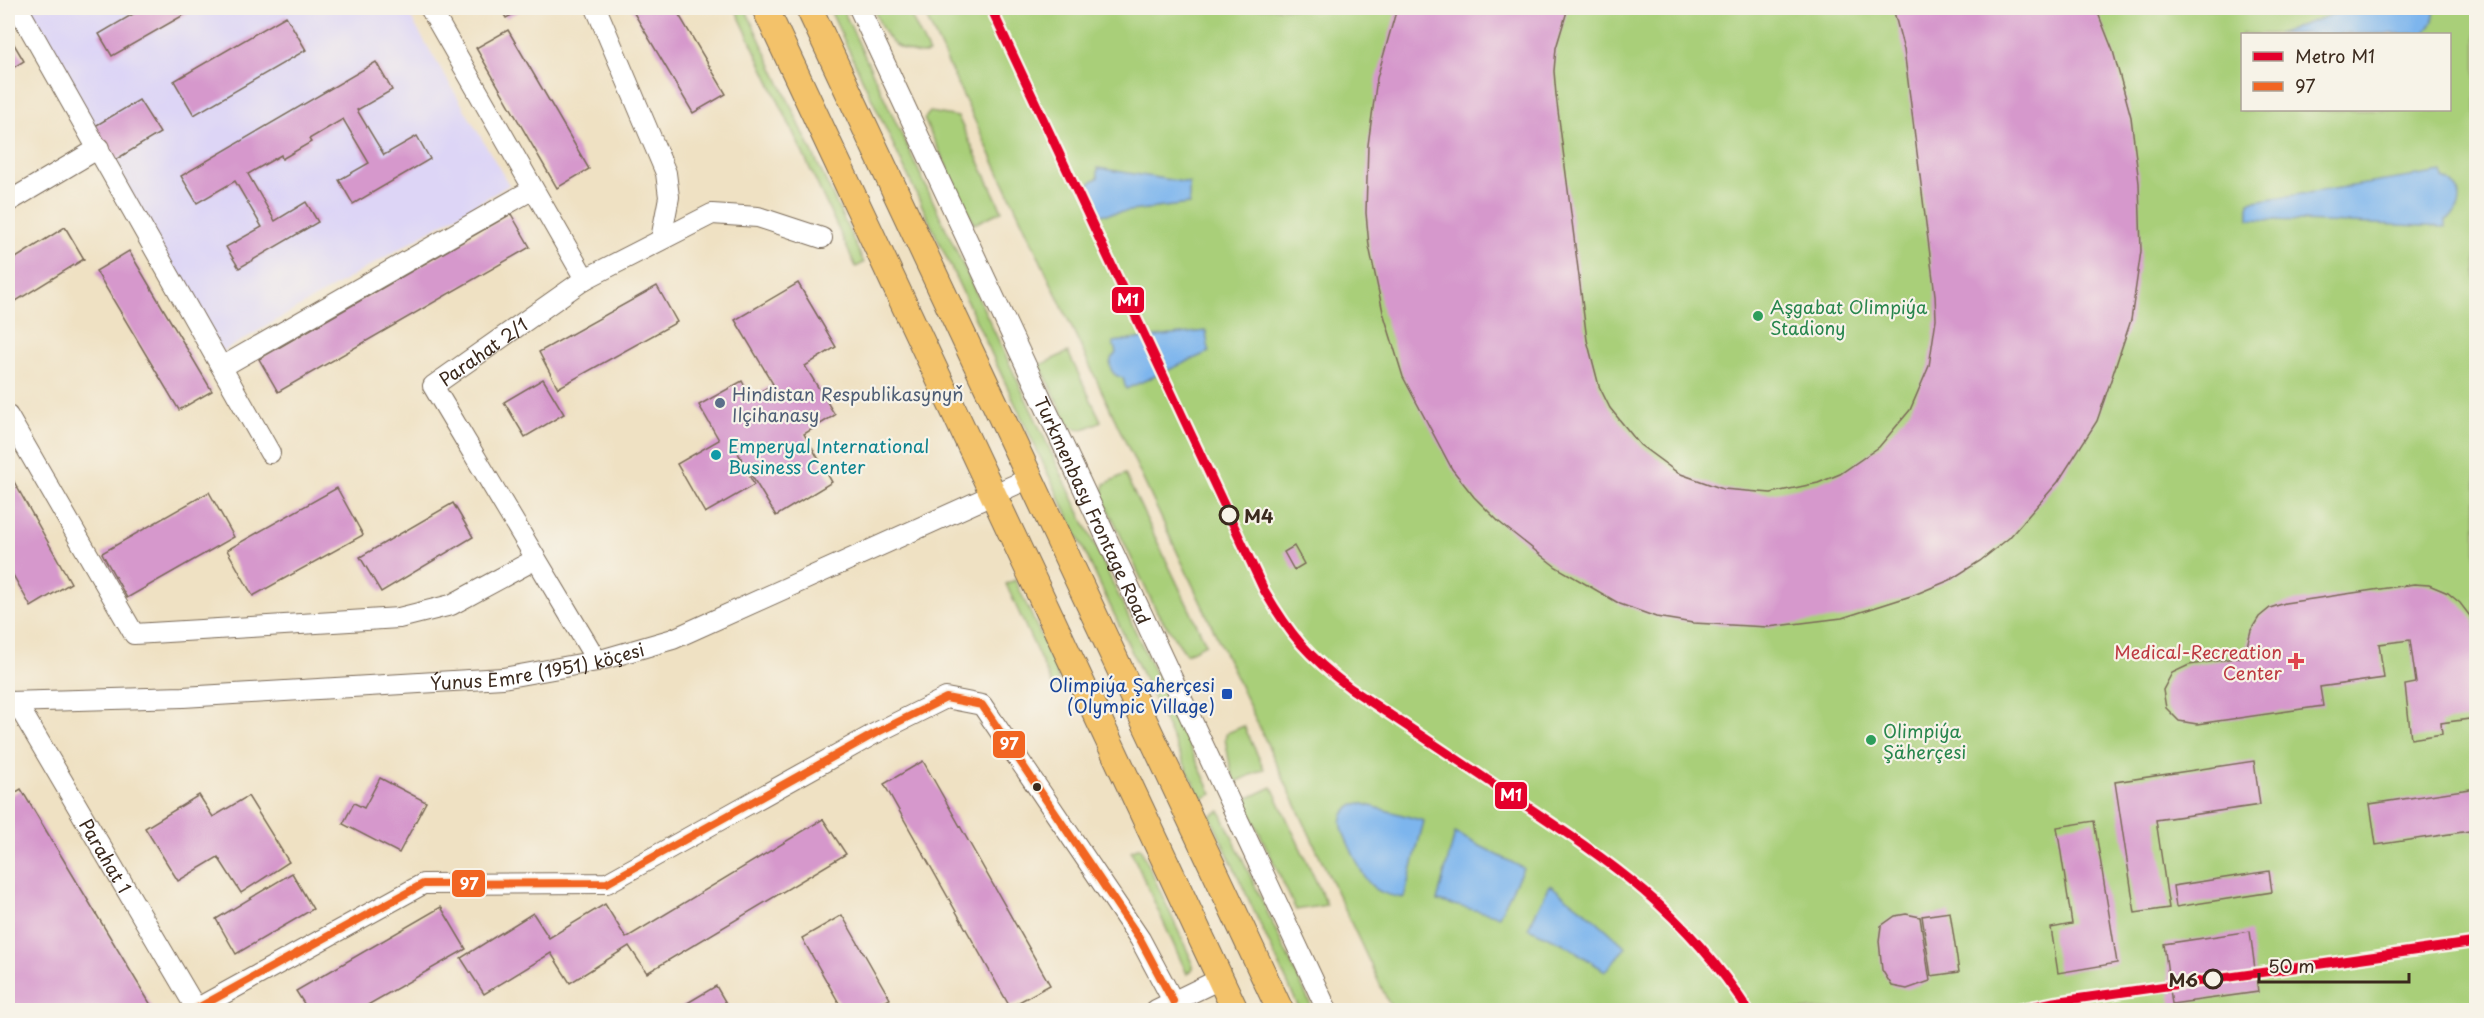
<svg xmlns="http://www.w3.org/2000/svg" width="2484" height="1018" viewBox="0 0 2484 1018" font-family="'Playpen Sans',sans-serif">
<rect width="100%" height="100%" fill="#f7f3e8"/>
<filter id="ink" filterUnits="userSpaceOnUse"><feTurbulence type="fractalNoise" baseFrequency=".0167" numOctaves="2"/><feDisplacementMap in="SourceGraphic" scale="12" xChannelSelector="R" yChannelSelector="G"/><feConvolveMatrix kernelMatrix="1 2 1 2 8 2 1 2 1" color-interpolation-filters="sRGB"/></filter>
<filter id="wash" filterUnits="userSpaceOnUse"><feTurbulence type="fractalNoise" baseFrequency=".008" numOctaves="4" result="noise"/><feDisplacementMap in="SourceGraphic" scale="24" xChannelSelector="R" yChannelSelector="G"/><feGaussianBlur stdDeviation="1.35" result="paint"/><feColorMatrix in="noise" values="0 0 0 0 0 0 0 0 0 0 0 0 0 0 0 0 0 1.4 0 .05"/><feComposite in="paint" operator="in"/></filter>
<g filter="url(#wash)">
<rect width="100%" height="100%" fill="#efe1c3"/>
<path fill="#ddd5f6" d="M22,8H405L509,185L222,352Z"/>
<g fill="#a9cf79" stroke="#727c4c" stroke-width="1.5" fill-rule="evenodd">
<path d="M735,8H745L864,263L856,267Z"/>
<path d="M829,8H842L1212,794L1201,799Z"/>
<path d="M873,8H907L929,53C924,55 920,54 915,53C886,47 884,31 873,8Z"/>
<path d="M922,8H2476V1010H1392ZM2242,34H2450V110H2242Z"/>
<path d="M930,112L958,117L1002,211L974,224L924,119Z"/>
<path d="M1068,352L1101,421C1089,427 1079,434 1068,423L1040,365Z"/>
<path d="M1125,474L1206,644L1186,654L1157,612L1102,496L1105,484Z"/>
<path d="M1015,580L1057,670L1058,687L1054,689L1006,584Z"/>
<path d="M1244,726L1264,769L1236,782L1231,771L1225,738L1227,733Z"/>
<path d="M1272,787L1327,905L1296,910L1244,800Z"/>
<path d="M1220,811L1313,1010H1300L1210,816Z"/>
<path d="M1140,847L1192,961V969L1187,974L1131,851Z"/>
</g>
<g fill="#7db5ed" stroke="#5c7086" stroke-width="1.5">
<path d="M2351,8H2434C2436,20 2430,27 2423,34H2277Z"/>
<path d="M1098,168L1189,183V204L1098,215V203L1090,199C1086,189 1088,181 1098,178Z"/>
<path d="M2442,172L2443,179C2464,185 2466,210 2446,220V227L2249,219V202Z"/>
<path d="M1206,331L1209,352L1126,389L1123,378C1109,375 1106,362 1116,353L1113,342Z"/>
<path d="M1360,803L1424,821L1404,898C1392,896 1379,894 1370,884C1363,877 1359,865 1354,856C1345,836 1328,812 1360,803Z"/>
<path d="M1455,833L1523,868L1499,916L1437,901Z"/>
<path d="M1550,885L1589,914L1626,947L1605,971L1564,944L1528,928Z"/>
</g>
<g id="blocks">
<g fill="#d698cc">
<path d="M133,8H196L112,56L99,34L135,13Z"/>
<path d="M500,8H525L506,18Z"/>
<path d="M631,8H675L726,94L693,113Z"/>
<path d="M1397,8H1568L1556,48L1554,71L1556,95L1587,340L1599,386L1610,408L1640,445L1678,473L1723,489L1771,493L1818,483L1840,474L1879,447L1910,410L1929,366L1936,319L1935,295L1904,50L1893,8H2096L2113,51L2131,117L2139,183L2141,251L2131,320L2109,386L2097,421L2058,482L2009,538L1980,561L1950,580L1914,595L1842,618L1768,627L1693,623L1656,617L1620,604L1556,567L1499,522L1474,497L1452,469L1403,377L1383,312L1369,246L1366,213L1368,145L1377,78Z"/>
<path d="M286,16L306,50L194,115L174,81Z"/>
<path d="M508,30L589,169L557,188L476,48Z"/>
<path d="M8,34L24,61L8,71Z"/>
<path d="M376,62L392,90L357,110L384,155L417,136L430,159L353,204L339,180L369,163L343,119L309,139L311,142L282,159L281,155L248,174L275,221L306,202L318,222L239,268L226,247L262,227L235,181L197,203L181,176Z"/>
<path d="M139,100L160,133L110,163L90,129Z"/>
<path d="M511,214L530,247L278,392L259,359Z"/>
<path d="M65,227L84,259L8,306V263Z"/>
<path d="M129,251L212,391L179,410L96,271Z"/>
<path d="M798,283L836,347L805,366L835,415L804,434L832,482L776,516L738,453L754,485L705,513L677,464L719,440L699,405L742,381L751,398L773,384L735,320Z"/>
<path d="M657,286L677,322L558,388L539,352Z"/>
<path d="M543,379L564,414L525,437L504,402Z"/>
<path d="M8,471L71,583L31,607L8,566Z"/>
<path d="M337,488L363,535L253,596L227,550Z"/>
<path d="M209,492L234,537L127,598L102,553Z"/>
<path d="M453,503L473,537L381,592L360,557Z"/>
<path d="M1294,546L1304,564L1294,570L1284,552Z"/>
<path d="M2414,584L2429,585L2448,593L2460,603L2473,620L2476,630V718L2441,723L2442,734L2411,739L2405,685L2416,683L2410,640L2379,644L2384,678L2320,687L2323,706L2197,724L2179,721L2166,708L2163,690L2172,673L2189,665L2248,656L2247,646L2251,630L2259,617L2270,608L2285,603Z"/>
<path d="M923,761L1050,985L1010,1007L884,784Z"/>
<path d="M2254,761L2260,805L2156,820L2169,908L2135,913L2115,782Z"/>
<path d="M380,778L426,802L399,853L343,824L354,803L364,808Z"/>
<path d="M2476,788V830L2376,845L2370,804Z"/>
<path d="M21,789L154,1010H8V797Z"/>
<path d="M199,795L213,817L248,796L289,862L241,893L218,857L178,881L145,828Z"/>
<path d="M823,819L846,854L647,973L629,946L570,983L551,953L484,994L461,958L533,913L549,938L605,904L626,938Z"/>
<path d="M2094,821L2117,963L2058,973L2051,928L2072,924L2057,827Z"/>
<path d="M2269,871L2272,892L2176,907L2173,886Z"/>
<path d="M292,873L313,909L236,954L216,919Z"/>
<path d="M441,907L466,949L359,1010H308L296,991Z"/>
<path d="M1950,912L1959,972L1931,976L1922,916Z"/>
<path d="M1906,914L1920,917L1930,981L1907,989L1892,986L1882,970L1879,941L1881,926L1895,916Z"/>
<path d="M842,915L890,999L869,1010H843L802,938Z"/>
<path d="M2250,931L2258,992L2172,1004L2164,944Z"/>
<path d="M716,986L730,1010H681L679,1008Z"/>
</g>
</g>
</g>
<g filter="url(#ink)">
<use href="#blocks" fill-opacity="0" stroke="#7a6a58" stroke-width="1.5"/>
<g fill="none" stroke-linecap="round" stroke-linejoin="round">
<defs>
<g id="minor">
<path d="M18,8L270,453"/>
<path d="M430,8L585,279"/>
<path d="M596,8L666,173L669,197L661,239"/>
<path id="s1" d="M859,8L1327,1010"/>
<path d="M8,202L99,148"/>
<path d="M222,367L533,189"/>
<path d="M8,416L134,634L399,618L451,605L536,559"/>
<path id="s2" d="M597,661L433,386L585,279L712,214L758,217L822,238"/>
<path id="s3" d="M8,702L183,697L503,678L597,661L673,639L1030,478"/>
<path id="s4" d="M16,702L197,1010"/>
<path d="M196,1009L423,884L607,883L874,734L946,698L982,705L1140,939L1173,1001"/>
<path d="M1156,1010L1220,979"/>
</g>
<g id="major">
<path d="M765,8L1235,1010"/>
<path d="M809,8L1280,1010"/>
</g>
</defs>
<use href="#minor" stroke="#7a6a58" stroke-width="22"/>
<use href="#major" stroke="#7a6a58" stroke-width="28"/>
<use href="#minor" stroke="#fff" stroke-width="20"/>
<use href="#major" stroke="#f3c26a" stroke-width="26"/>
<defs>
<path id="bus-1" d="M196,1009L423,884L607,883L874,734L946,698L982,705L1140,939L1173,1001"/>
</defs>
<use href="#bus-1" stroke="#f7f3e8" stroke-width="12"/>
<use href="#bus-1" stroke="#f26522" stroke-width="8"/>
<defs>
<g id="metro-1">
<path d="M991,8L1264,590C1290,635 1308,656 1350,688C1404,724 1459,761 1513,797C1609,861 1685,911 1748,1010"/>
<path d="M2016,1010L2054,1002L2476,942"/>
</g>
</defs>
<use href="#metro-1" stroke="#f7f3e8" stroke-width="14"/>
<use href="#metro-1" stroke="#e4002b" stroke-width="9"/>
</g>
</g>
<g fill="#2e9e5b" stroke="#f7f3e8" stroke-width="2">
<circle cx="1758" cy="316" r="6"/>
<circle cx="1871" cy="740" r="6"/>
</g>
<circle fill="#5c6f8a" stroke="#f7f3e8" stroke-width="2" cx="720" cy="403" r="6"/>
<circle fill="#0f9aa8" stroke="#f7f3e8" stroke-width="2" cx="716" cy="455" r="6"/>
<g fill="#f7f3e8" stroke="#3b2a1e" stroke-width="3">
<circle cx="1229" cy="515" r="9"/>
<circle cx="2213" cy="979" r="9"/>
</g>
<path fill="#e0444e" stroke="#f7f3e8" stroke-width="2" d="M2293 652h6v6h6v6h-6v6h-6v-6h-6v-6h6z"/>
<rect fill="#1a4fb4" stroke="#f7f3e8" stroke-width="2" x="1221" y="688" width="12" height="12" rx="3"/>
<circle fill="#3b2a1e" stroke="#f7f3e8" stroke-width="2" cx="1037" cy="787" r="5"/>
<g text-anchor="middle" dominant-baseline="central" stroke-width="4.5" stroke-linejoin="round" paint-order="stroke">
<g font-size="18" fill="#27864d" stroke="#f7f3e8" text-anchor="start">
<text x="1770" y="306">Aşgabat Olimpiýa<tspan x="1770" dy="21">Stadiony</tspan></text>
<text x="1883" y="730">Olimpiýa<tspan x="1883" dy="21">Şäherçesi</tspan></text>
</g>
<g font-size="18" fill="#3b2a1e" stroke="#f7f3e8">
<text stroke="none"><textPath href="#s2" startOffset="381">Parahat 2/1</textPath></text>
<text stroke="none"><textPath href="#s1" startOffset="554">Turkmenbasy Frontage Road</textPath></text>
<text stroke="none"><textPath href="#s3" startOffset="531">Ýunus Emre (1951) köçesi</textPath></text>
<text stroke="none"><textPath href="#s4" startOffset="178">Parahat 1</textPath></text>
</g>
<g font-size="18" fill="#4e5e75" stroke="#f7f3e8" text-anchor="start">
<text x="732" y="393">Hindistan Respublikasynyň<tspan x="732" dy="21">Ilçihanasy</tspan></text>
</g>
<g font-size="18" fill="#0d838f" stroke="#f7f3e8" text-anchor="start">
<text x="728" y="445">Emperyal International<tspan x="728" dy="21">Business Center</tspan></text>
</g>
<g font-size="18" font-weight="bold" fill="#3b2a1e" stroke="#f7f3e8" text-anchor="start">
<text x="1244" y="515">M4</text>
<text x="2198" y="979" text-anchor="end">M6</text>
</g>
<g font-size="18" fill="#be3a42" stroke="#f7f3e8" text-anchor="end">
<text x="2282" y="651">Medical-Recreation<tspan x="2282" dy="21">Center</tspan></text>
</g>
<g font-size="18" fill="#164399" stroke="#f7f3e8" text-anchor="end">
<text x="1215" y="684">Olimpiýa Şaherçesi<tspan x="1215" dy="21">(Olympic Village)</tspan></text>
</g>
</g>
<g stroke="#f7f3e8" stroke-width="2">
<rect x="1111" y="286" width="34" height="28" rx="6" fill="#e4002b"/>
<rect x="992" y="730" width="34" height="29" rx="6" fill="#f26522"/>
<rect x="1494" y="781" width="34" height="29" rx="6" fill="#e4002b"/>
<rect x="451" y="869" width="35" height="29" rx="6" fill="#f26522"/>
</g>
<g font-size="16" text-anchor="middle" font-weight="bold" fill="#fff">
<text x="1128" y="306">M1</text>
<text x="1009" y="750">97</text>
<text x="1511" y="801">M1</text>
<text x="469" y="890">97</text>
</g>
<rect width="2484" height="1018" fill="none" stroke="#f7f3e8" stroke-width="30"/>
<rect x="2241" y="33" width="210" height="78" fill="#f7f3e8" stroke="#aca397" stroke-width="1.5"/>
<rect x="2253" y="52" width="30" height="9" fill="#e4002b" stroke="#aca397" stroke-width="1.5"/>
<text x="2295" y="63" font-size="18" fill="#3b2a1e">Metro M1</text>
<rect x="2253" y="82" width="30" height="9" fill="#f26522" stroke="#aca397" stroke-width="1.5"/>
<text x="2295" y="93" font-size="18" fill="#3b2a1e">97</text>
<path d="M2259 973v9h150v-9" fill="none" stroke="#3b2a1e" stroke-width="3"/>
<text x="2268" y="973" font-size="18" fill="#3b2a1e" stroke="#f7f3e8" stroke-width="4.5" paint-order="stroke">50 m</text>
</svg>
